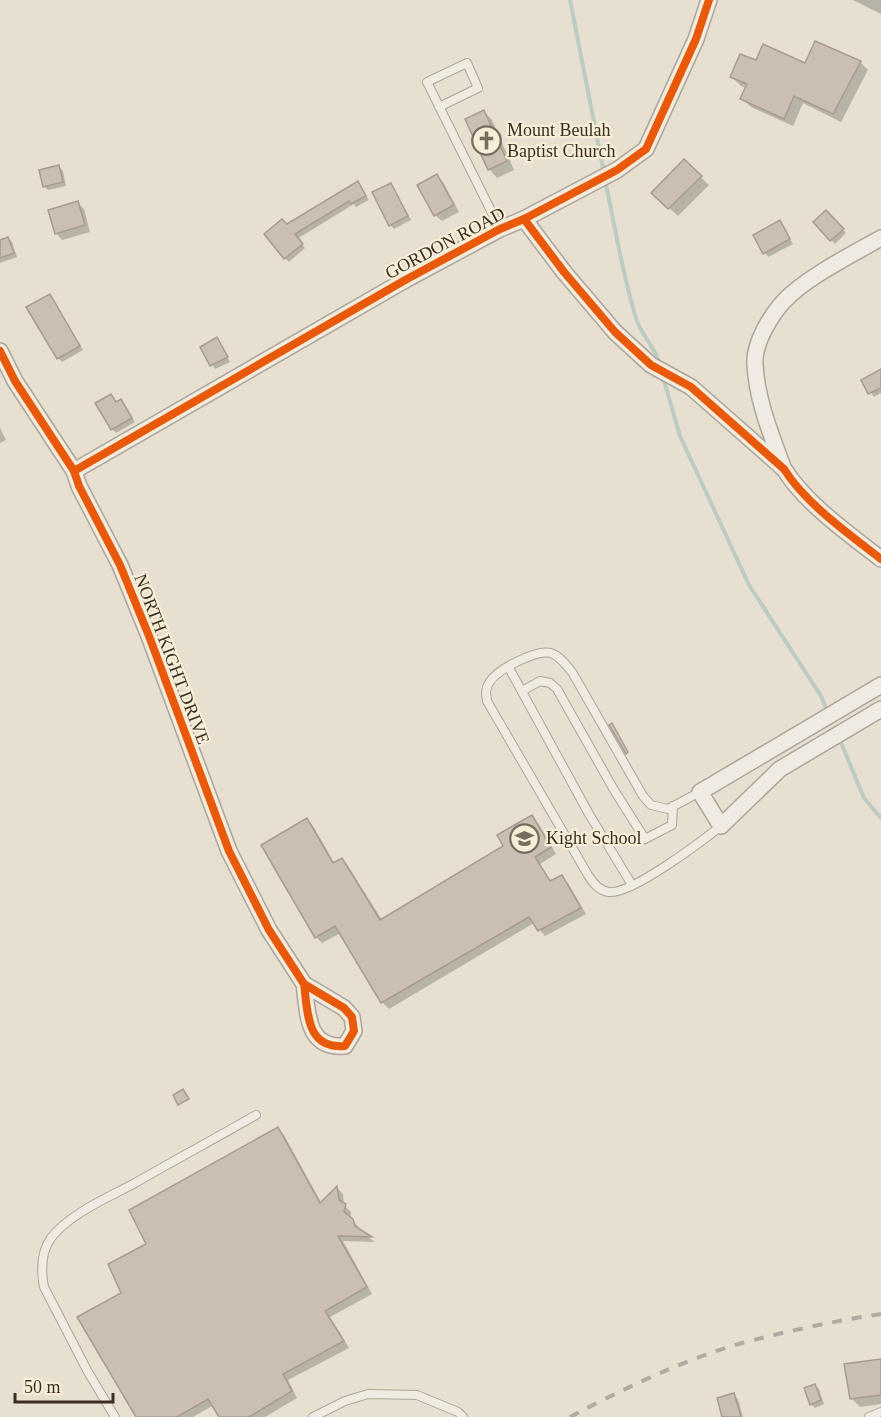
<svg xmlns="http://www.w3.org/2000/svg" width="881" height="1417" viewBox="0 0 881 1417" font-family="'Times New Roman',serif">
<rect width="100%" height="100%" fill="#e7e0d1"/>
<g fill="#0003">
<path d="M853,0H881V14Z"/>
<path d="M757,62L806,65L860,62L868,70L841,122L803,103L793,126L751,107L742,98L746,88L741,86L732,77Z"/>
<path d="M484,112L492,120L514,170L497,178L489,169Z"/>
<path d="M684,161L709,185L678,216L661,201Z"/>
<path d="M59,167L63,171L66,186L48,190L44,186Z"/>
<path d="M436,176L443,182L459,212L442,221L435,215Z"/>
<path d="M358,182L369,200L356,207L354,204L297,239L305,248L289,262L285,258L287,226Z"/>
<path d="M390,184L411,220L394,229L390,225Z"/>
<path d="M78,203L84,209L90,232L62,240L56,233Z"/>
<path d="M826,212L846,233L835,244L815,222Z"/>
<path d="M780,222L793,244L768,257L755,236Z"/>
<path d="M8,238L12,242L17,257L0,263V241Z"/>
<path d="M53,300L83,350L62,362L58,358Z"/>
<path d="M217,339L230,362L215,369L202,347Z"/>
<path d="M881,371V393L874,397L863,381Z"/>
<path d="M111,396L117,403L124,405L135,422L116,433L112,429Z"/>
<path d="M0,428L6,440L0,443Z"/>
<path d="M532,817L538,823L556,854L540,864L551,882L561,877L568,883L586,914L545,936L534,923L389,1009L382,1002L341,933L322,943L316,937L307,820L313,826L335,864L342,860L348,866L382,920L505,847Z"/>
<path d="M278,1128L284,1135L322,1204L337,1188L343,1194L344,1205L351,1212L350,1218L359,1227L360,1231L375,1242L343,1241L372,1294L330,1317L349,1348L288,1380L297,1398L265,1417H221L214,1405L193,1417H137L123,1293L148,1245Z"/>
<path d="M881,1360V1404L860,1407L851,1398Z"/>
<path d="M815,1385L819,1389L824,1404L815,1408L811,1404Z"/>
<path d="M734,1395L738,1399L743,1417H724Z"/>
</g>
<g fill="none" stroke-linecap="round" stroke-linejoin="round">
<g stroke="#bcccc2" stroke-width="4">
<path d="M570,0L604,173"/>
<path d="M605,180C615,226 622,273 636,318C641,335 655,347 660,364"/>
<path d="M663,377L680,436L749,585L821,696L828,713"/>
<path d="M840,740L864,798L881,818"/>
</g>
</g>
<g fill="#cbbfb2" stroke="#a89c90" stroke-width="1.5">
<path d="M815,41L861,61L833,114L794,96L784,119L740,99L747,84L730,77L740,54L756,60L763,44L805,63Z"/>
<path d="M484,110L507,161L488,170L465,119Z"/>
<path d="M684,159L702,176L668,209L651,193Z"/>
<path d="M59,165L63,182L43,187L39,170Z"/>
<path d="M437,174L454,205L434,216L417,185Z"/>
<path d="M358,181L366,196L351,204L349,201L295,234L303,244L284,259L264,234L282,219L287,224Z"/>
<path d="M391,183L408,216L389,226L372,192Z"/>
<path d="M78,201L85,225L55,234L48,210Z"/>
<path d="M826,210L844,229L830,241L813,222Z"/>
<path d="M780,220L790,239L763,254L753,235Z"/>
<path d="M8,237L14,253L0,258V240Z"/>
<path d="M50,294L80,346L57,359L26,307Z"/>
<path d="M217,337L228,357L210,366L200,347Z"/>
<path d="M881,369V388L868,394L861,380Z"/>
<path d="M111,394L116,402L121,399L132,418L111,430L95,403Z"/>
<path d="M612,723L628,752L626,754L609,725Z"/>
<path d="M532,815L551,847L535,857L550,881L562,875L581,908L538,931L529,917L381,1003L335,926L315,938L261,845L307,818L333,863L342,858L380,920L503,846L497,835Z"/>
<path d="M183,1089L189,1099L178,1105L173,1095Z"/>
<path d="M278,1127L320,1203L337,1186L339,1200L346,1204L344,1212L353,1219L355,1226L372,1237L338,1236L367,1287L325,1311L344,1341L283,1374L292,1391L249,1417H219L208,1399L177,1417H136L77,1317L121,1293L108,1264L146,1244L129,1210Z"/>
<path d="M881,1359V1395L850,1399L844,1364Z"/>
<path d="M815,1384L821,1400L810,1405L804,1388Z"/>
<path d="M734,1393L741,1417H722L717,1398Z"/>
</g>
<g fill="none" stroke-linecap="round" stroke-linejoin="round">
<defs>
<g id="service">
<path d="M439,107L478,88L467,63L427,82L500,229"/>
<path d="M509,668L589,814L632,885"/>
<path d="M522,691L540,681L550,683L557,689L614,790L645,839L672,825L673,806"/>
<path d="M700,792L668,809L651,805L643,796L572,672C566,665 560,656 551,653C536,649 496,670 489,683C485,689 486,694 487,701L588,875C593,883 599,891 609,892C631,895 702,841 721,826"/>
<path d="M115,1417L88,1372L44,1287C41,1271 41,1252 51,1238C69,1214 109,1197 135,1183C175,1160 216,1138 256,1115"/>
<path d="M313,1417L345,1401L368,1394L417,1395L458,1412L463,1417"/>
<path d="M869,1417L881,1412"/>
</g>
<g id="minor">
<path d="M524,219L564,272L615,332L651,365L691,387L784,469C805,503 849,534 881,559"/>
<path d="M0,351L15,381L74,471L79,486L120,565L149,636L229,851L269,930L304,984L344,1008L352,1017L354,1031L345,1046C306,1049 308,1013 304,984"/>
<path d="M783,467C771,434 757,401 755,365C754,353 759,340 764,330C770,319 776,309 785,300C807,277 853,254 881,238"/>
<path d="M74,471L407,279L500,229L524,219L617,170L646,149L696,39L709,0"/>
<path d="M881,685L700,792L721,826L780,769L881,709"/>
</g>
</defs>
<use href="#service" stroke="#ada599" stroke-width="10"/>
<use href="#minor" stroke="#ada599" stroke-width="18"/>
<use href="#service" stroke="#efebe3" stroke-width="8"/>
<use href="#minor" stroke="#efebe3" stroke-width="15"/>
<path stroke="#afaaa2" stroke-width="4" stroke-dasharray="10 10" stroke-linecap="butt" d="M570,1417C623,1389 685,1359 742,1343C788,1331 834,1321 881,1314"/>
<defs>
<g id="cycleway">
<path d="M524,219L564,272L615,332L651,365L691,387L784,469C805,503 849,534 881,559"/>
<path d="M0,351L15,381L74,471L79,486L120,565L149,636L229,851L269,930L304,984L344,1008L352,1017L354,1031L345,1046C306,1049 308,1013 304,984"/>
<path d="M74,471L407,279L500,229L524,219L617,170L646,149L696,39L709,0"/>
</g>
</defs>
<use href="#cycleway" stroke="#f7eed8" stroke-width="11"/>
<use href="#cycleway" stroke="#e8590c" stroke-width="8"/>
</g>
<defs>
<symbol id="church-ring" viewBox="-11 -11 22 22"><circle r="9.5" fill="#f7eed8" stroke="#786c5e" stroke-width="1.5"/><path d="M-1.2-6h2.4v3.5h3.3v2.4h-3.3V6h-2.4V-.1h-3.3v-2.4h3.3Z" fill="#786c5e"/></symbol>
<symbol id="school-ring" viewBox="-11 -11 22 22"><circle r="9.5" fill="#f7eed8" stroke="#786c5e" stroke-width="1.5"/><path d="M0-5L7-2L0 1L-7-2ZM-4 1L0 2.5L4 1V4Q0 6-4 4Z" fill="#786c5e"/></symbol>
</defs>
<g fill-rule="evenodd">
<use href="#church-ring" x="470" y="124" width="33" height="33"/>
<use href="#school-ring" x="508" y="822" width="33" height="33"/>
</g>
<g text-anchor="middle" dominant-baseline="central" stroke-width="4.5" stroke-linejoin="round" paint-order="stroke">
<g font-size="18" fill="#3d2e20" stroke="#f7eed8" text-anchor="start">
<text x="507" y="130">Mount Beulah<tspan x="507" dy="21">Baptist Church</tspan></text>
<text x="546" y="838">Kight School</text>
</g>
<g font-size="18" fill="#3d2e20" stroke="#f7eed8">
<text transform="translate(445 243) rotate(-28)">GORDON ROAD</text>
<text transform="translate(172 659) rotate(69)">NORTH KIGHT DRIVE</text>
</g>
</g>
<path d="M15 1393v9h98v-9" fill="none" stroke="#3d2e20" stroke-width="3"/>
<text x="24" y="1393" font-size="18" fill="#3d2e20" stroke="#f7eed8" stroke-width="4.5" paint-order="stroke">50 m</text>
</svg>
